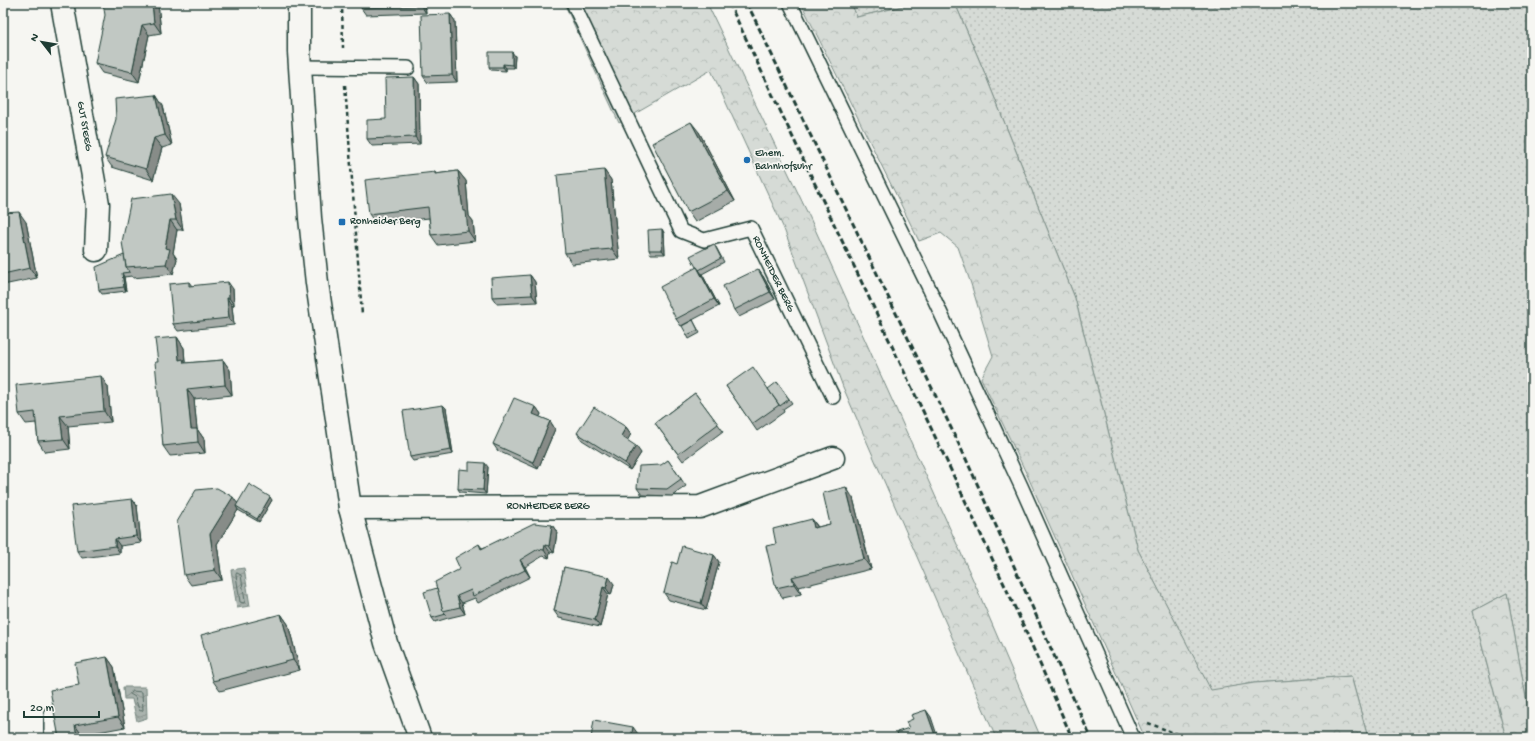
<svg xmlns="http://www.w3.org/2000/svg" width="1535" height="741" viewBox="0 0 1535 741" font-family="'Gochi Hand',sans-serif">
<defs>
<pattern id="grass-dots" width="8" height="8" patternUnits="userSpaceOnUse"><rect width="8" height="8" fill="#d6dbd6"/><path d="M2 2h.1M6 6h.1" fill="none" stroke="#b7bdb8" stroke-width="1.8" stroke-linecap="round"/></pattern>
<pattern id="forest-crowns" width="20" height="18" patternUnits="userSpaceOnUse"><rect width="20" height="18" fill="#d6dbd6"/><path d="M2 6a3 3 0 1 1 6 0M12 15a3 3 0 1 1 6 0" fill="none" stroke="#b7bdb8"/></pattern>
<pattern id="water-waves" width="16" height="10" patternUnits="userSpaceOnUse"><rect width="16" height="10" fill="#aab3ae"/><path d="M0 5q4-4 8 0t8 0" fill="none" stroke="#8a938e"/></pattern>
</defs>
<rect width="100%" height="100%" fill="#f6f6f2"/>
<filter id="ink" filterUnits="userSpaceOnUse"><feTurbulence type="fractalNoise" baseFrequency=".025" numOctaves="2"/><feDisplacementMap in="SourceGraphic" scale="8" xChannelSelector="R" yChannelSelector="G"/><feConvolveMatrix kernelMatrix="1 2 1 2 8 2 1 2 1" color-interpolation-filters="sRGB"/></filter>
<g filter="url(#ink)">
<g fill="url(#grass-dots)" stroke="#7a8c85">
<path d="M851,3H916L857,17Z"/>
<path d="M955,3H1532V731L1507,593L1473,611L1506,738H1368L1351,676L1254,683L1211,691L1138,550L1075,298L983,69Z"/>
</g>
<g fill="url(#forest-crowns)" stroke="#7a8c85">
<path d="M564,3H707L810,218L974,582L1041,738H996L843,387L784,229L711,70L619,123Z"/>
<path d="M801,3H851L857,17L916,3H955L983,69L1075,298L1138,550L1211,690L1254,683L1351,676L1368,738H1145L1028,477L981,378L993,356L971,284L958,247L941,233L919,241Z"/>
<path d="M1507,593L1532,731V738H1506L1473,611Z"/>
</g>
<g fill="url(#water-waves)" stroke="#72847d">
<path d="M244,568L250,606L237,608L231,570Z"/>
<path d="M123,687H146L147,718L137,721L132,699H124Z"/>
</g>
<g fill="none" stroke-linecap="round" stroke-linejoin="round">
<g stroke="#576c65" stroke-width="1">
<path d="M237,573L241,575L245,601L244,603L240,602L236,575Z"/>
<path d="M132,691L142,692L143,710L141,711L139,710L135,697L130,694Z"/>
</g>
<defs>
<g id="lane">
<path d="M573,3L681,231L704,240L751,228L833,397"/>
<path d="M790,3L929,288L1021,486L1133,738"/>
<path d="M300,67L408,68"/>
<path d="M51,713V738"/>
</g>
<g id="street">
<path d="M62,3L98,204L96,250"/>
<path d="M299,3V52L310,218L317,283L350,508L386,643L420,738"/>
<path d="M350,508L700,507L833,458"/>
</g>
</defs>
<use href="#lane" stroke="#1f3d34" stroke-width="16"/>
<use href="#street" stroke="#1f3d34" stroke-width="25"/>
<g stroke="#1f3d34" stroke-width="2.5" stroke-dasharray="4 3" stroke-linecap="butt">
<path d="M342,3L343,48"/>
<path d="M345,85L362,315"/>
<path d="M1148,723L1177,734L1183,738"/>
</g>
<use href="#lane" stroke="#f6f6f2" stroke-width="13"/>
<use href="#street" stroke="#f6f6f2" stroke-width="22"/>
<g stroke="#1f3d34" stroke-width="3" stroke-dasharray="6 3" stroke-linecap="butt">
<path d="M729,3L949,466L1024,627L1072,738"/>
<path d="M747,3L966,459L1091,738"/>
</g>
</g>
<g fill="#a6aca8" stroke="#1f3d34">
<path d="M158,3L161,33L149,35L139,82L102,73L95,63Z"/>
<path d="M361,3H425L426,13L366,15L361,8Z"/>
<path d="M450,14L455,21L457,82L428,83L423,76Z"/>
<path d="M515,56L514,68H506V71L491,70L489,67Z"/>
<path d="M414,77L419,84L420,144L372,146L367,139L386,119Z"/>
<path d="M156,95L163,106L172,145L162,148L153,180L112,167L105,157Z"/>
<path d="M699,132L735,201L695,222L688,212Z"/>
<path d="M604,170L611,180L619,259L572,264L565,253Z"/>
<path d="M458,171L466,181L469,216L473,221L475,241L438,245L431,235L429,218L376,224L369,214L435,172L436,174Z"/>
<path d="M179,204L183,230H177L173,253L177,259L173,274L133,278L132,276L124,277L126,291L102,294L99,290L124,255Z"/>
<path d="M3,213L26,222L37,278L3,285Z"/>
<path d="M662,229L664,233L665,254H651L649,250Z"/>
<path d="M716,247L724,262L702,274L719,306L681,326L676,319L696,267Z"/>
<path d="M530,275L535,282L537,302L497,304L492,297Z"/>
<path d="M763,276L775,299L739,317L734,310Z"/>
<path d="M189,282L192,286L233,289L234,305L232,306L234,325L178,331L173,324Z"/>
<path d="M693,320L700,333L689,339L687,335Z"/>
<path d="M177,337L184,348L185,362L186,363L223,360L230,370L232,395L194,399L197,429L204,439L205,453L170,456L163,446L158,362Z"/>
<path d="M777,382L792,403L783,409L784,412L757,431L726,386L771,392Z"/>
<path d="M108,387L111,422L68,426L70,449L45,452L38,441L36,423L26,424L19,414Z"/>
<path d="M695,393L723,431L683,461L655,423Z"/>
<path d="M443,405L446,408L453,454L413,461L410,457Z"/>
<path d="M536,407L541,414L539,417L550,421L555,429L538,469L498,451L493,444Z"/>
<path d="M626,427L631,434L627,440L641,453L630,470L582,440L577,433Z"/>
<path d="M668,460L686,486L672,496L642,495L637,488Z"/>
<path d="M488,467L486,494L460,492L458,489L469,470Z"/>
<path d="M853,498L871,569L799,587L801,594L783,598L776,588V544L812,519L818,527L830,524Z"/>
<path d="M132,499L137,506L141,543L120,546V553L82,558L77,551Z"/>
<path d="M272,500L259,522L238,510L217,544L222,580L191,585L184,575L237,503Z"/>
<path d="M552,525L557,532L554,553L550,552L549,558L543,556L525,567L530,577L478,603L475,598L462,603L465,614L448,618L435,622L432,618L437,588L460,569L479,544L482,548Z"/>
<path d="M714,555L719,562L706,610L669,600L664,593L677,564Z"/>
<path d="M564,567L614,584L611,595L608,594L600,627L559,618L554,611Z"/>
<path d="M281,614L288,624L300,670L220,691L213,681Z"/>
<path d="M107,657L114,667L125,727L82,735L59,738Z"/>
</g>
<g fill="#878c88" stroke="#1f3d34">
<path d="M152,3H158L161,33L154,23Z"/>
<path d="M421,3H425L426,13L421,6Z"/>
<path d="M450,14L455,21L457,82L452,75Z"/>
<path d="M142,25L149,35L139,82L132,72Z"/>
<path d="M512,52L515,56L514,68L512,65Z"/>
<path d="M503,64L506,68V71L503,67Z"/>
<path d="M414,77L419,84L420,144L415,137Z"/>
<path d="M156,95L163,106L172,145L165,135Z"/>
<path d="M691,122L699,132L735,201L728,191Z"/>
<path d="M154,138L162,148L153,180L146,169Z"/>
<path d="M604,170L611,180L619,259L612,249Z"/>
<path d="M458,171L466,181L469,216L473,221L475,241L468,231L463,211Z"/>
<path d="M171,194L179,204L183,230L176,220Z"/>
<path d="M19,212L26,222L37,278L30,268Z"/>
<path d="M170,220L177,230L173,253L177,259L173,274L166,264L165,248Z"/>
<path d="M662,229L664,233L665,254L662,250Z"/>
<path d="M697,267L702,274L719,306L714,299Z"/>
<path d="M758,269L763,276L775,299L770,292Z"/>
<path d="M122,273L124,277L126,291L124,287Z"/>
<path d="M530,275L535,282L537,302L532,295Z"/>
<path d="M228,282L233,289L234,305L229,298Z"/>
<path d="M227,298L232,306L234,325L229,318Z"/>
<path d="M177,337L184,348L185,362L190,369L179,360Z"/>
<path d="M223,360L230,370L232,395L225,385Z"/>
<path d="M101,376L108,387L111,422L104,411Z"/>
<path d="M187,389L194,399L197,429L204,439L205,453L198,442L191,429Z"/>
<path d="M443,405L446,408L453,454L451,450Z"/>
<path d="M536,407L541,414L538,421L533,414Z"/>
<path d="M60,416L68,426L70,449L63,439Z"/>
<path d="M550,421L555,429L538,469L533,462Z"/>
<path d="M626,427L631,434L626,443L621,436Z"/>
<path d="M636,446L641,453L630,470L625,463Z"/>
<path d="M485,463L488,467L486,494L483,490Z"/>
<path d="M846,487L853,498L871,569L864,559Z"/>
<path d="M233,497L240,507L236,506L238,510L217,544L222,580L215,570L210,534Z"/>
<path d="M270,497L272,500L259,522L257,519Z"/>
<path d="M132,499L137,506L141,543L136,536Z"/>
<path d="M812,519L819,529L814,528Z"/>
<path d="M552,525L557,532L554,553L549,546Z"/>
<path d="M115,539L120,546V553L115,546Z"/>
<path d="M545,545L550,552L549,558L544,550Z"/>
<path d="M714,555L719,562L706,610L701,603Z"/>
<path d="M520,560L525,567L530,577L525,570Z"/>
<path d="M609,577L614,584L611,595L606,588Z"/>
<path d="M792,577L799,587L801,594L794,584Z"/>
<path d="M603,587L608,594L600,627L595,620Z"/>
<path d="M457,596L462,603L465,614L460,607Z"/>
<path d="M281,614L288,624L300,670L293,660Z"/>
<path d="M107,657L114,667L125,727L118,717Z"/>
<path d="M926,710L931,717L938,738H936Z"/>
<path d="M75,725L82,735V738H77Z"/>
<path d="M633,727L638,734L637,738H631Z"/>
</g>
<g fill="#c1c8c3" stroke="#1f3d34">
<path d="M103,3H152L154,23L142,25L132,72L95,63L105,15Z"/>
<path d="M361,3H421V6L361,8Z"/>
<path d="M450,14L452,75L423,76L421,15Z"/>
<path d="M489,52H512V65L503,64V67H489Z"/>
<path d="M414,77L415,137L367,139V120L386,119L385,78Z"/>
<path d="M156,95L165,135L154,138L146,169L105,157L116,119L115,99Z"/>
<path d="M691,122L728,191L688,212L652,143Z"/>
<path d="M604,170L612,249L565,253L557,175Z"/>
<path d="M458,171L463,211H466L468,231L431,235L428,207L369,214L365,180L435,172V174Z"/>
<path d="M171,194L176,220H170L165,248L170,249L166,264L126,267L122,242L131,199Z"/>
<path d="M19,212L30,268L3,274V213Z"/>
<path d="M662,229V250H649L648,230Z"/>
<path d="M714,244L721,258L699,270L697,267H696L690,256Z"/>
<path d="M124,255L126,267L130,272L122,273L124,287L99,290L96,267Z"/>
<path d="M697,267L714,299L676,319L660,287Z"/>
<path d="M758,269L770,292L734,310L723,286Z"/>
<path d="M530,275L532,295L492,297L491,278Z"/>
<path d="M189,282V286L228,282L229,298H227L229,318L173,324L169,284Z"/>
<path d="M693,320L698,330L687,335L682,326Z"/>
<path d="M177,337L179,360L183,359L184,363L223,360L225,385L187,389L191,429H197L198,442L163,446L155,362H158L155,339Z"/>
<path d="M753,367L779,405L752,424L726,386Z"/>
<path d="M101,376L104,411L60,416L63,439L38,441L35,412L19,414L16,385Z"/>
<path d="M777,382L789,399L780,406L768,389Z"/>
<path d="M695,393L718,424L678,454L655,423Z"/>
<path d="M514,398L536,407L533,414L550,421L533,462L493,444Z"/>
<path d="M443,405L451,450L410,457L403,411Z"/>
<path d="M594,407L626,427L621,436L636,446L625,463L577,433Z"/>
<path d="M668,460L681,479L667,489L637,488L639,466L661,465Z"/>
<path d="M469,462L485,463L483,490L458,489L459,469L469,470Z"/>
<path d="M249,484L270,497L257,519L236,506Z"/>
<path d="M846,487L864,559L792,577L794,584L776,588L766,546L776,544L773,529L812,519L814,528L830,524L823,493Z"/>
<path d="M217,488L233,497L210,534L215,570L184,575L177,522L196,490Z"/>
<path d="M132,499L136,536L115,539V546L77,551L71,506Z"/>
<path d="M534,523L552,525L549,546L545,545L544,550L538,549L520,560L525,570L473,596L471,590L457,596L460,607L443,611L435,582L460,569L455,558L479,544L481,549Z"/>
<path d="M682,546L714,555L701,603L664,593L672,562L677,564Z"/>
<path d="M564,567L609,577L606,588L603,587L595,620L554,611Z"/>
<path d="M437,588L443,611L446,614L432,618L424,592Z"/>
<path d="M281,614L293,660L213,681L201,635Z"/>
<path d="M107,657L118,717L75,725L77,738H59L50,690L79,685L75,663Z"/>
<path d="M926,710L936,738H899L897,732L909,728L906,722L913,719L911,715Z"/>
<path d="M594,720L633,727L631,738H591Z"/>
</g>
</g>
<g fill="#1f6fb2" stroke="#f6f6f2" stroke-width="1.5">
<circle cx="747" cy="160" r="4"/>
<rect x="338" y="218" width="8" height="8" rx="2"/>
</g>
<g text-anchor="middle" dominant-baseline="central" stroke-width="3.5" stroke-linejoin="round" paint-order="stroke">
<g font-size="11" fill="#1f3d34" stroke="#f6f6f2">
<text transform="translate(84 126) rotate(80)">GUT STEEG</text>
<text transform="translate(773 274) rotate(64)">RONHEIDER BERG</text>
<text x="548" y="507">RONHEIDER BERG</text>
</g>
<g font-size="11" fill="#1f3d34" stroke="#f6f6f2" text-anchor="start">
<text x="755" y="154">Ehem.<tspan x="755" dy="13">Bahnhofsuhr</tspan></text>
<text x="350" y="222">Ronheider Berg</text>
</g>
</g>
<rect width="1535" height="741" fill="none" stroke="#f6f6f2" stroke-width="16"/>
<rect x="8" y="8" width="1519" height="725" fill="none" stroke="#1f3d34" stroke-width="1.5" filter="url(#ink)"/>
<g transform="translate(42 42) rotate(301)" stroke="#f6f6f2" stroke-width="3" paint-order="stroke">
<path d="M0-3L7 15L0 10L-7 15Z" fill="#1f3d34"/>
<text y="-6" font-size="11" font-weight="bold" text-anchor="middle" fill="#1f3d34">N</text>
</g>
<path d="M24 711v6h75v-6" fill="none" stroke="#1f3d34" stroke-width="2"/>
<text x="30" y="711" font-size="12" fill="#1f3d34" stroke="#f6f6f2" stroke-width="3" paint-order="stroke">20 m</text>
</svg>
